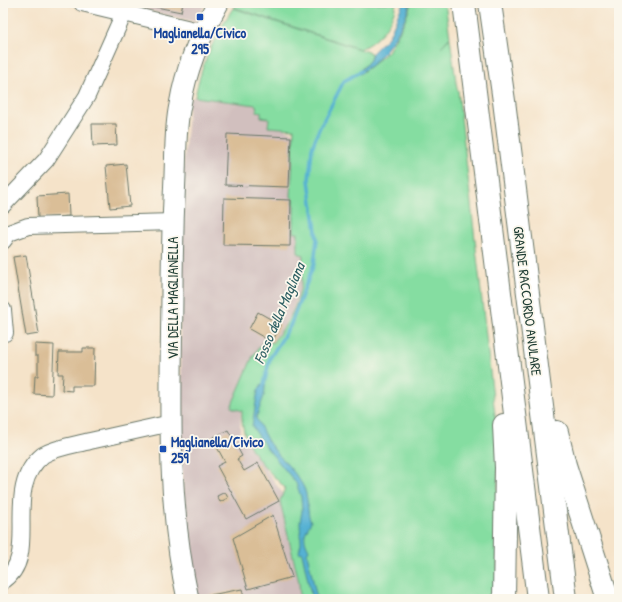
<svg xmlns="http://www.w3.org/2000/svg" width="622" height="602" viewBox="0 0 622 602" font-family="'Patrick Hand',sans-serif">
<rect width="100%" height="100%" fill="#fbf7ec"/>
<filter id="ink" filterUnits="userSpaceOnUse"><feTurbulence type="fractalNoise" baseFrequency=".025" numOctaves="2"/><feDisplacementMap in="SourceGraphic" scale="8" xChannelSelector="R" yChannelSelector="G"/><feConvolveMatrix kernelMatrix="1 2 1 2 8 2 1 2 1" color-interpolation-filters="sRGB"/></filter>
<filter id="wash" filterUnits="userSpaceOnUse"><feTurbulence type="fractalNoise" baseFrequency=".012" numOctaves="4" result="noise"/><feDisplacementMap in="SourceGraphic" scale="16" xChannelSelector="R" yChannelSelector="G"/><feGaussianBlur stdDeviation="0.9" result="paint"/><feColorMatrix in="noise" values="0 0 0 0 0 0 0 0 0 0 0 0 0 0 0 0 0 1.4 0 .05"/><feComposite in="paint" operator="in"/></filter>
<g filter="url(#wash)">
<rect width="100%" height="100%" fill="#f5e3c9"/>
<g fill="#d1bfbe">
<path d="M117,3H206L196,22Z"/>
<path d="M193,97L270,107L283,128L300,136L301,244L307,268L291,314L267,353L246,392L241,412L240,433L285,497L302,599H197L187,561L181,446L183,409L180,333L182,183L189,102Z"/>
</g>
<g fill="#85dda1" stroke="#528d6a">
<path d="M236,3H396C393,23 378,41 360,49L233,7Z"/>
<path d="M411,3H445L450,37L441,47L450,38L457,89L458,90L498,441L497,599H300L299,582L280,501L285,488C263,465 240,445 242,411L231,407L253,356L265,339L272,343C297,313 303,291 303,255L298,253V233H294V199L291,197L294,129L268,127L269,118L261,117V112L257,111L256,105L195,97C201,64 215,36 233,8L371,53L370,60L357,73L360,74C366,69 386,55 389,50C397,35 407,20 411,3Z"/>
</g>
<g fill="#55b1d3" stroke="#3a7784">
<path d="M403,3H410C405,25 381,65 358,73L370,60L372,53L389,36Z"/>
<path d="M266,380L264,396L256,418C262,428 265,439 273,448C282,460 294,470 302,484C310,497 306,513 311,522C304,535 302,536 309,550L307,553L317,599H312L302,553L299,552L301,543L300,522L302,511L301,497L296,483L266,447L252,426L258,390Z"/>
</g>
<g fill="none" stroke-linecap="round" stroke-linejoin="round">
<path stroke="#55b1d3" stroke-width="3.5" d="M264,384L270,358L290,326L314,264L317,239L309,180L312,148L319,129L344,81L361,71"/>
</g>
<g id="blocks">
<g fill="#dabe97">
<path d="M152,3H183L181,12L151,6Z"/>
<path d="M92,124H116L117,145L93,146Z"/>
<path d="M227,134L291,137L289,187L225,185Z"/>
<path d="M126,164L130,206L110,208L106,166Z"/>
<path d="M68,194L69,216L38,218L37,196Z"/>
<path d="M224,198L291,200L290,246L223,245Z"/>
<path d="M26,255L39,334L26,336L13,257Z"/>
<path d="M258,312L281,325L272,342L249,329Z"/>
<path d="M35,344L54,345L52,395L34,394L35,376H38V356H35Z"/>
<path d="M83,348H95L94,386H72V391L62,390L63,374H58L59,352H83Z"/>
<path d="M228,430L242,456L237,459L244,471L258,463L279,501L246,519L217,466L225,462L212,438Z"/>
<path d="M225,492L228,498L220,502L217,496Z"/>
<path d="M273,515L292,577L248,589L233,538Z"/>
<path d="M242,589L244,598L200,599V597Z"/>
</g>
</g>
</g>
<g filter="url(#ink)">
<use href="#blocks" fill-opacity="0" stroke="#6a7768" stroke-width="1"/>
<g fill="none" stroke-linecap="round" stroke-linejoin="round">
<defs>
<g id="minor">
<path d="M82,3L203,32"/>
<path d="M3,205L46,160L87,96L124,13"/>
<path d="M3,241L9,233L28,226L173,222"/>
<path d="M3,310L5,333"/>
<path d="M3,581C42,555 0,490 43,455C57,447 75,445 90,441C117,435 144,429 171,423"/>
</g>
<path id="major" d="M188,599C166,500 171,397 172,296C172,256 173,215 175,175C176,151 175,128 180,105C186,69 200,35 218,3"/>
<g id="highway">
<path d="M464,3L538,599"/>
<path d="M490,3L504,101L566,599"/>
<path d="M557,432L565,465L608,599"/>
<path d="M504,599L506,468L504,425"/>
</g>
</defs>
<use href="#minor" stroke="#6a7768" stroke-width="18"/>
<use href="#major" stroke="#6a7768" stroke-width="23"/>
<use href="#highway" stroke="#6a7768" stroke-width="24"/>
<use href="#minor" stroke="#fff" stroke-width="16"/>
<use href="#major" stroke="#fff" stroke-width="21"/>
<use href="#highway" stroke="#fff" stroke-width="22"/>
</g>
</g>
<g fill="#1a4fb4" stroke="#fbf7ec" stroke-width="1.5">
<rect x="196" y="13" width="8" height="8" rx="2"/>
<rect x="159" y="445" width="8" height="8" rx="2"/>
</g>
<g text-anchor="middle" dominant-baseline="central" stroke-width="3.5" stroke-linejoin="round" paint-order="stroke">
<g font-size="14" font-weight="bold" fill="#164399" stroke="#fbf7ec">
<text x="200" y="32">Maglianella/Civico<tspan x="200" dy="16">295</tspan></text>
<text x="171" y="441" text-anchor="start">Maglianella/Civico<tspan x="171" dy="16">259</tspan></text>
</g>
<g font-size="14" fill="#1f3d34" stroke="#fbf7ec">
<text transform="translate(172 298) rotate(-90)">VIA DELLA MAGLIANELLA</text>
<text transform="translate(528 301) rotate(83)">GRANDE RACCORDO ANULARE</text>
</g>
<g font-size="15" font-style="italic" fill="#2f6064" stroke="#fbf7ec">
<text transform="translate(279 313) rotate(-67)">Fosso della Magliana</text>
</g>
</g>
<rect width="622" height="602" fill="none" stroke="#fbf7ec" stroke-width="16"/>
</svg>
